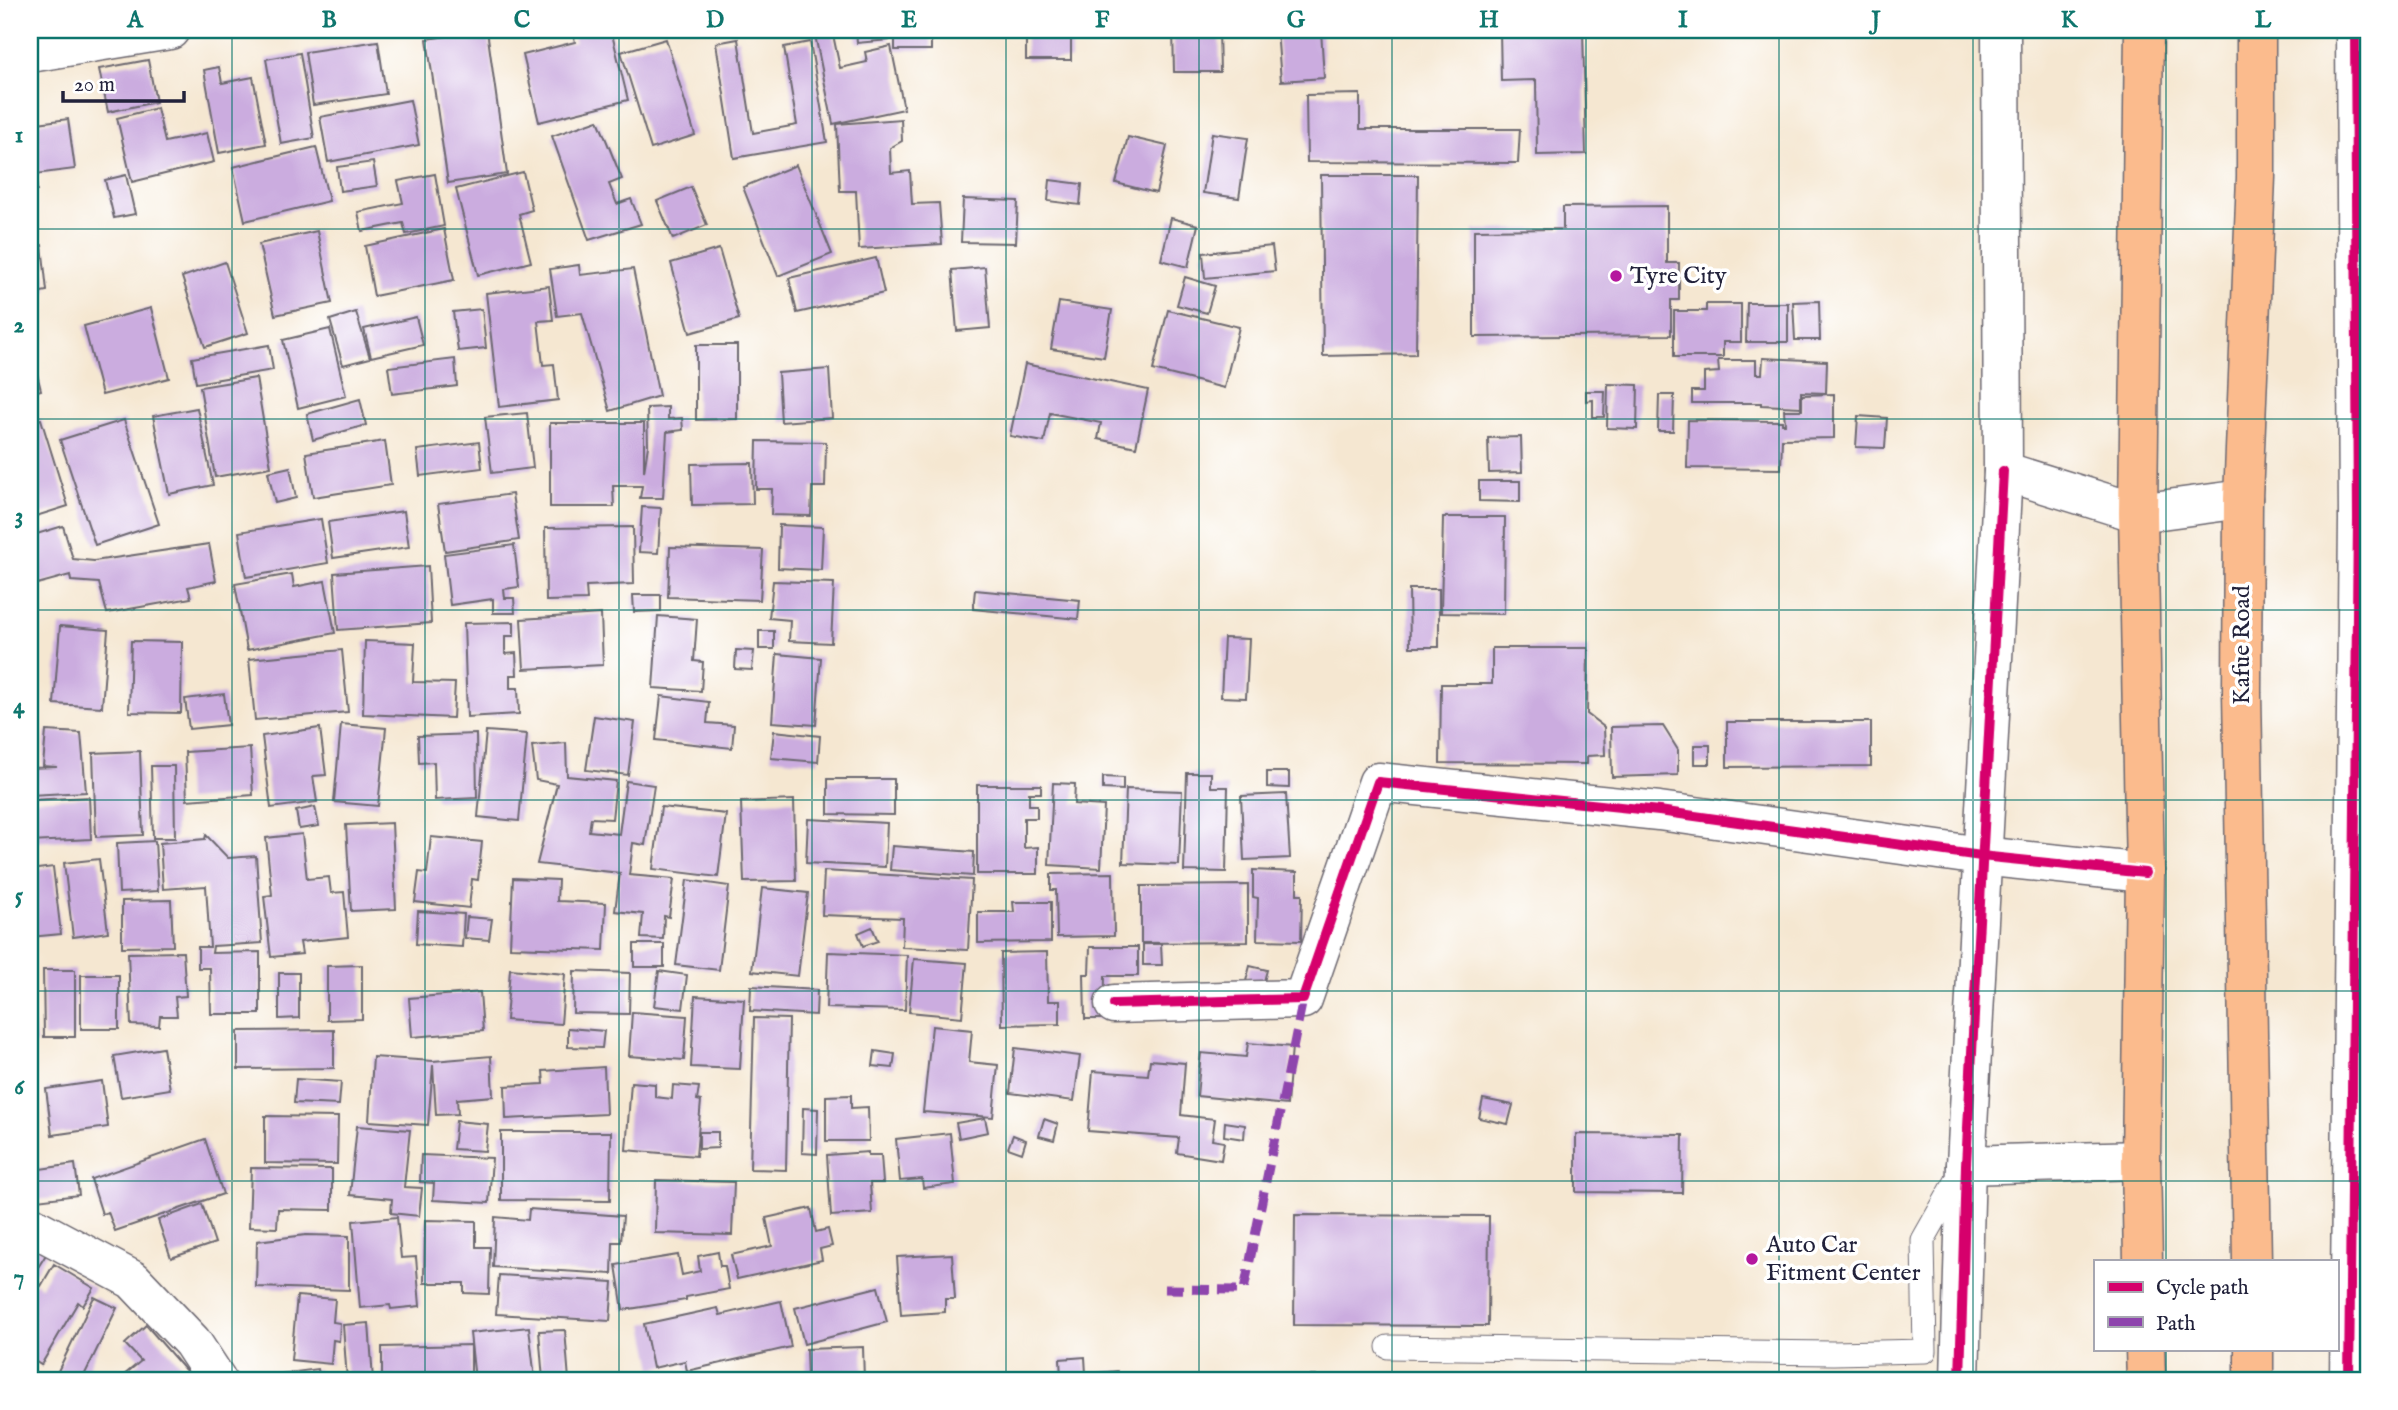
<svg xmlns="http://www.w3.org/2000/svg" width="2398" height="1410" viewBox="0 0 2398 1410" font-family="'IM FELL English',serif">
<rect width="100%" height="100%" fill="#fff"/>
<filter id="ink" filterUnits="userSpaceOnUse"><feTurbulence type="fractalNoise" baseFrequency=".0143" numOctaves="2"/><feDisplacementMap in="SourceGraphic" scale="14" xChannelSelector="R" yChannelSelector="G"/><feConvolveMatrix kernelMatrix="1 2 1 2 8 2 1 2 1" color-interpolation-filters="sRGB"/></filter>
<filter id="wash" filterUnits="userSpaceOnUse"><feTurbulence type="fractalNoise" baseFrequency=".00686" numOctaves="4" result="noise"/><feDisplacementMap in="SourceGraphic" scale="28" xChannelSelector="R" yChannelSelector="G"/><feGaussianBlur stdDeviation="1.57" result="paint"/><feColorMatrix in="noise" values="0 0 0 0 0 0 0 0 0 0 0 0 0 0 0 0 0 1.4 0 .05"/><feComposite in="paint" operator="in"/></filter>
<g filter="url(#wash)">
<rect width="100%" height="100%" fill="#f5e7d1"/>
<g id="blocks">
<g fill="#cbacdf">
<path d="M487,30L507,174L448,183L427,39Z"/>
<path d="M572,30H611L628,100L539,122L523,55L575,42Z"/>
<path d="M814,30H832L840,68L867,62L865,52L891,46L904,109L833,124Z"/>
<path d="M856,30H889V40L857,43Z"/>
<rect x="895" y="30" width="36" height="20"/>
<rect x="1026" y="30" width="45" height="30"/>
<path d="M1173,30H1219L1220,72H1174Z"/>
<path d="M1277,30H1321L1324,78L1281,81Z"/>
<path d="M1500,30H1583L1586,154L1537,155L1536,80L1501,81Z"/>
<path d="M666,39L695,135L651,149L621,52Z"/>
<path d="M738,39L753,133L797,125L784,47L810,42L827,142L734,158L716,43Z"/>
<path d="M378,41L386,94L313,105L305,52Z"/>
<path d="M300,53L314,138L281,144L266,59Z"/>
<path d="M148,60L156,102L108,112L99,69Z"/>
<path d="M219,67L222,83L253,77L266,144L219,153L204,70Z"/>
<path d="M1360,94V129H1520L1518,163L1307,162L1306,95Z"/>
<path d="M410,100L419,145L328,162L320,117Z"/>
<path d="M157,108L165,142L207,133L214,162L132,182L117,118Z"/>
<path d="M68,119L75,169L35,174L37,191L30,192V124Z"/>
<path d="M901,119L902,141L890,148L891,173L910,171L912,204L939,203L942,244L859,249L856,191H840L837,124Z"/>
<path d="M598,120L622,179L609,184L617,204L631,199L641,224L589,240L552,136Z"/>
<path d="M1212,133L1248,138L1239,198L1203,193Z"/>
<path d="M1128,137L1167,146L1156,193L1116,183Z"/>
<path d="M316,147L329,201L245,221L233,167Z"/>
<path d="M373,162L377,186L340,191L337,167Z"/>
<path d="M796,165L832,254L778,276L743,187Z"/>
<path d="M523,172L532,210L519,214L531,262L478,275L456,189Z"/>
<path d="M435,174L444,226L406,234L403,223L362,231L358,212L403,203L398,181Z"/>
<path d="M126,175L135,214L114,218L105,180Z"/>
<path d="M1321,175H1418L1416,354L1323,356Z"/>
<path d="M1050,180L1082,184L1080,205L1048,201Z"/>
<path d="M691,187L707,225L673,239L657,201Z"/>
<path d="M963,199L1018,201L1016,243L961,242Z"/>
<path d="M1667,206V263H1679V300H1671V335L1474,337V230L1563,229V207Z"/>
<path d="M1171,218L1198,225L1188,267L1161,260Z"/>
<path d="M444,229L454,280L374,296L365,246Z"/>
<path d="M317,231L332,303L275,315L259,244Z"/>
<path d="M42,245L47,291L30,294V246Z"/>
<path d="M1272,246L1275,271L1205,278L1203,253Z"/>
<path d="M719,249L739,319L690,333L671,263Z"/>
<path d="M876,258L884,293L797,313L789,278Z"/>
<path d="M225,262L248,333L205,347L182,277Z"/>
<path d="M579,265L580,275L633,269L659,396L610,411L582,313L557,316L550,269Z"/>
<path d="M985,267L990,328L957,331L952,270Z"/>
<path d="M1185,277L1215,286L1207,313L1177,305Z"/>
<path d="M549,286L553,320L538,321L543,365L554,364L558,400L499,407L486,293Z"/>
<path d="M1819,301L1820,340H1795L1793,302Z"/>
<path d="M1059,302L1112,310L1104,357L1051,349Z"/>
<path d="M1747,303H1788V342H1746Z"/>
<path d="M1706,304H1741V342H1723V357H1674V311H1706Z"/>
<path d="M151,308L169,378L102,395L84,326Z"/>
<path d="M482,309L486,348L458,351L453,312Z"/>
<path d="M1168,310L1239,327L1224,388L1153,370Z"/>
<path d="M356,312L370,358L343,365L330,320Z"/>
<path d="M416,317L423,345L371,357L364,329Z"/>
<path d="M330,329L346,396L298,408L283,340Z"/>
<path d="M269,345L273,370L196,383L192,358Z"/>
<path d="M696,345H737V419L696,420Z"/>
<path d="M30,346L41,390L30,393Z"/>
<path d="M1763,358L1827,361L1826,393L1801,392V407L1761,405V403H1692V391H1704V373L1719,372L1718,360H1756V374H1762Z"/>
<path d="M455,359L457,386L392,394L388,367Z"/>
<path d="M1025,364L1148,390L1136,447L1098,439L1101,423L1050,413L1044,442L1010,436Z"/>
<path d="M829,369L832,418L781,422L778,373Z"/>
<path d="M256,378L271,467L215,477L200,387Z"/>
<path d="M1608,384L1638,385L1637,429L1607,428Z"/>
<path d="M1586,391H1605L1604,417H1593V400L1586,401Z"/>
<path d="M1834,394V438L1782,439L1781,469L1687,468L1688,420L1782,421V424H1785L1784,410H1802V395Z"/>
<path d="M1659,395H1674L1673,431H1658Z"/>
<path d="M360,399L366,425L313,440L307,414Z"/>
<path d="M668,407V419L682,418L683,430L667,432L663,498H640L642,486H613L614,507H550V423H644V472L648,446L647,408Z"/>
<path d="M197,408L213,485L169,494L153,416Z"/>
<path d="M527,413L533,468L492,473L485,417Z"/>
<path d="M1858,416L1887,418L1885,448L1856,447Z"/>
<path d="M41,419L68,506L30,518V422Z"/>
<path d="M124,420L159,524L95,545L60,440Z"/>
<path d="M1521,437L1522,472L1489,473L1488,438Z"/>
<path d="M385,441L391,485L313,497L306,453Z"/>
<path d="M757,441L826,442L825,487H812L811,516L771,515L772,489H756Z"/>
<path d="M479,442L482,468L420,476L417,450Z"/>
<path d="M752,463L753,504L692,505L691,464Z"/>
<path d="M290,467L296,498L275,503L268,472Z"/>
<path d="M1479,481H1520V502L1479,501Z"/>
<path d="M512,494L519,540L445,551L438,504Z"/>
<path d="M642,507L661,508L658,553L639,552Z"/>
<path d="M404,511L409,547L333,558L328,522Z"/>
<path d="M1443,517H1505L1504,614L1441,613Z"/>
<path d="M321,519L328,563L246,577L239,532Z"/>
<path d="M779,525L823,527L821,570L778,568Z"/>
<path d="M63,526L73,559L94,561L209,544L216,581L188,587L191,598L107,613L99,583L71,581L70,575L30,586V536Z"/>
<path d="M633,527L634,584L586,586L587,600L546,601L545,528Z"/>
<path d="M514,545L519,587L504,589L505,598H514L515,613H493V599L450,605L444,554Z"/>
<path d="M670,547L763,550L760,600L668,597Z"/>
<path d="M428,566L431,623L338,630L334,573Z"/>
<path d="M292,574L294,587L325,581L335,633L247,650L235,584Z"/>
<path d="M773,581L834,583L831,643L789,641L790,620L769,618Z"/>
<path d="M1409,589H1439V647H1410Z"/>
<path d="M975,590L1080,600L1078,619L973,609Z"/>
<path d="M633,595H661V611L634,612Z"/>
<path d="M601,614L603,665L524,669L521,619Z"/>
<path d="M658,616L697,619L694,661L703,662L701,691L653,688Z"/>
<path d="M514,622V636H505V654L516,653L517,675H510V688H518L519,714L467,717L464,623Z"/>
<path d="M60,626L108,630L102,707L54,704Z"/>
<rect x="759" y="631" width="15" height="18"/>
<path d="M1224,638L1249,639L1246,698L1221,697Z"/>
<path d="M131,641L182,642L181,713L129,712Z"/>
<path d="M365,641L415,643L413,682L455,683L453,718L363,714Z"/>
<path d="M1492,648H1588L1587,714L1604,727L1605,755L1587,756V764L1440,763L1441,684H1492Z"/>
<path d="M342,650L348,712L255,720L249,659Z"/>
<path d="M736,650L754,651L752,670L735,669Z"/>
<path d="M777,654L821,658L816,725L772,722Z"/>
<path d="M224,694L228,725L189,729L185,699Z"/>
<path d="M661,696L709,702L707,723L734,725L732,748L656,740Z"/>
<path d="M594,716L635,722L628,775L586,770Z"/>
<path d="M1727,722H1871V766L1727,767Z"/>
<path d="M341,724L386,728L378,806L334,802Z"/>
<path d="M1663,726L1678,750V775L1612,777L1611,727Z"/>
<path d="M320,728L326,775L313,776L317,802L271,808L262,736Z"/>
<path d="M46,731L81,733L86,792L30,795V768L57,767L43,766Z"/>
<path d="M486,731L527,734L519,821L478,817Z"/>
<path d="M774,731L820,736L818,762L771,758Z"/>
<path d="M476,734L477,798L435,800L434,762L419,763L418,736Z"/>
<path d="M566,743L567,776L616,781L612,819L591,818L589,831L619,834L626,781L654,785L645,845L633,843L629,875L674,879L669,917L664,916L663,939L641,938L643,914L615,911L620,873L537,864L557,784L536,780L532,746Z"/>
<rect x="1694" y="745" width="16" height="19"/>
<path d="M250,748L253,795L187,800L185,752Z"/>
<path d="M140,751L143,835L96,837L93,753Z"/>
<path d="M151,766H174L175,838H153Z"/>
<path d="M1267,772H1289V788L1267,787Z"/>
<path d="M1187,773H1211V787H1228L1226,872L1184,871Z"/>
<path d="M1103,777L1123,778V790L1103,789Z"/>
<path d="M828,779H894V815L828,814Z"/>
<path d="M1053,783L1075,784L1074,804L1104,806L1101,868L1049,865Z"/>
<path d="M977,785H1041V793H1029V805H1037V818H1024V848L1038,847V874H977Z"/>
<path d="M1126,789L1182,791L1179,865L1123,863Z"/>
<path d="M1286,794L1290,858L1244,860L1241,796Z"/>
<path d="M89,797L91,839L30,842V800Z"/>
<path d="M794,800L796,881L744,882L741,802Z"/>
<path d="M315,807L319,826L299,829L296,811Z"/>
<path d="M661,807L726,814L718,877L653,869Z"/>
<path d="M808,819L887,823L885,867L806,863Z"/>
<path d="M392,823L396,909L351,911L346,825Z"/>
<path d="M302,834L307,879L329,877L331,893L344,892L348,937L300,942L302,954L271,957L264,896L272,895L266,838Z"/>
<path d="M206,835L228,858L256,856L262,943L213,946L212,953L260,952V1014H211L210,968H198V947H210L206,886L163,889L160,843L205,839Z"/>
<path d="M431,837L482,842L478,880L472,879L469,908L415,902L419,872L427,873Z"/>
<path d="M155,841L158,891L119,893L117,843Z"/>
<path d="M892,846L974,852L973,876L890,870Z"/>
<path d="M99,859L108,932L73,937L64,863Z"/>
<path d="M53,867L61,934L30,937V870Z"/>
<path d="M1253,870L1297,872V894H1302L1301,941L1257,940L1258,898L1253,897Z"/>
<path d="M824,871L972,880L968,950L902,947L903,918L822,915Z"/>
<path d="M1113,873L1114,936L1057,937L1056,890H1051V874Z"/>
<path d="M513,878L558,880L557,901L606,903L604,950L510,947Z"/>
<path d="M687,880L729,886L719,970L676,965Z"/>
<path d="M1248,885V942L1141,943V886Z"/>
<path d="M762,888L808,893L798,976L752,971Z"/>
<path d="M171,900L173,946L122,947V901Z"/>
<path d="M1013,902H1051V942L978,943V912H1014Z"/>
<path d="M418,911L464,914L462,947L416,944Z"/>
<path d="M467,917L492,919L489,940L465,938Z"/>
<path d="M872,927L878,941L863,946L858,933Z"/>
<rect x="634" y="944" width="30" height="23"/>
<path d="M1143,944H1161L1162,965H1143Z"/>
<path d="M1090,947H1138V976H1105L1104,1019H1085L1084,974H1089Z"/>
<path d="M183,952L186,996L175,997L177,1016H160L159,1026L131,1025L128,953Z"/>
<path d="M828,952L907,955L905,1010L826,1008Z"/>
<path d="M1047,952L1048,1001H1060V1024L1002,1025L1001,953Z"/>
<path d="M914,959L967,963L962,1017L909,1012Z"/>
<path d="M362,965V1019L327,1020V966Z"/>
<path d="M1250,966L1267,970L1263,985L1246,981Z"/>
<path d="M510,969L565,974L561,1024L506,1020Z"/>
<path d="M43,970H75V1037H44Z"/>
<path d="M574,971L630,973L629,1014L573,1013Z"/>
<path d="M659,971L687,975L683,1009L654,1006Z"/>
<path d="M279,973H299V1018L279,1019Z"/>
<rect x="81" y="975" width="38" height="54"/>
<path d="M751,986L817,990L816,1015L750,1011Z"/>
<path d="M480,992L483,1031L412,1037L409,998Z"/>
<path d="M695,996L744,999L740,1069L691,1067Z"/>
<path d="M30,1002H32L36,1044L30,1045Z"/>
<path d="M632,1012L687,1016L684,1060L629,1056Z"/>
<path d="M754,1018L789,1019L786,1170L750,1169Z"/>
<path d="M932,1026L972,1030L969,1062L998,1065L993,1117L923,1112Z"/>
<path d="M568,1028L604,1031L602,1048L568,1047Z"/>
<path d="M334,1030V1068L238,1069V1031Z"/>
<path d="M1248,1043L1292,1047L1287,1105L1197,1096L1201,1053L1246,1057Z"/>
<path d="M163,1048L170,1089L121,1097L114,1056Z"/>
<path d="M1015,1048L1080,1056L1074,1101L1010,1093Z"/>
<path d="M875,1051L895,1054L893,1068L873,1066Z"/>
<path d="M491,1056L493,1096L457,1099L458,1114L436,1115L433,1065L428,1125L369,1121L373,1057L433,1061Z"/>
<path d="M1150,1060L1185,1063L1181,1115L1215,1119L1212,1140L1224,1142L1221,1160L1177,1153L1179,1138L1088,1131L1093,1071L1148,1075Z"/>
<path d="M604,1067L606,1114L506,1119L505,1086L544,1084L543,1071Z"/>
<path d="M296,1079L341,1082L339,1105L294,1103Z"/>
<path d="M102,1081L108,1127L52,1135L46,1089Z"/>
<path d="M631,1082L655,1084V1097L672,1099L673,1085L699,1087L697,1100L701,1101L696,1156L626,1150Z"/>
<path d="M851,1095V1108L868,1107L869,1141H826V1096Z"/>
<path d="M1483,1099L1513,1105L1508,1124L1479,1118Z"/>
<path d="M803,1108L818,1109L817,1154L802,1153Z"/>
<path d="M265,1116L338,1117L337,1164L265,1163Z"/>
<path d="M985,1118L988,1132L959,1138L956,1123Z"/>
<path d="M1044,1119L1058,1124L1054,1140L1039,1136Z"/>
<path d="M456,1121L488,1124L485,1151L453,1149Z"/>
<path d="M1225,1122L1245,1125L1244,1139L1224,1136Z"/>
<path d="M357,1126L410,1130L404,1187L422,1188L419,1216L391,1213L392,1199L350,1195Z"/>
<path d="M501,1132H611L610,1201L501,1200Z"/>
<path d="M699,1132H718V1148L699,1149Z"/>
<path d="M950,1133L955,1184L923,1188L922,1179L900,1181L896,1139Z"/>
<path d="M1576,1134L1683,1135L1682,1193L1576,1192Z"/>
<path d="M1013,1135L1026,1140L1022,1153L1008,1148Z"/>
<path d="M205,1139L223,1194L115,1231L108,1212L102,1214L91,1179Z"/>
<path d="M868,1152V1155H881L883,1183H870L872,1213L831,1216L827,1155Z"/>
<path d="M421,1155L492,1158L489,1203L433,1200L434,1183L420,1182Z"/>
<path d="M75,1164L79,1195L37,1200L33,1170Z"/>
<path d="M251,1168L332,1169V1210L278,1209L277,1228L249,1227Z"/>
<path d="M656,1180L734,1182L732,1235L655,1233Z"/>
<path d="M202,1204L215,1243L171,1258L158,1220Z"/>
<path d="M811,1208L816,1232L828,1229L832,1246L820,1249L822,1260L737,1279L731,1255L772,1246L766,1218Z"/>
<path d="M529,1209L623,1216L621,1242H613L612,1274L493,1267L495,1217L528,1220Z"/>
<path d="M1295,1215L1489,1216L1488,1326L1294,1325Z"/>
<path d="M397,1217L401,1258L416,1257L420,1306L391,1309L390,1305L360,1308L353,1221Z"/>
<path d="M425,1220L476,1221V1247H490L489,1294L464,1293V1283H424Z"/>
<path d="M306,1235L349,1236V1290L256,1287L257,1241Z"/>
<path d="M30,1242L47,1253L30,1280Z"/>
<path d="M718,1252L720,1266H725L729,1289L686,1297V1300L623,1310L616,1265L678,1255L682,1275L700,1271L698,1256Z"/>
<path d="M952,1254L955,1299H945V1312L901,1315L897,1257Z"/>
<path d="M54,1264L94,1288L83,1306L78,1302L41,1365L30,1358V1291L35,1282L41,1286Z"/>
<path d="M499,1275L613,1282L610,1321L496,1314Z"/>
<path d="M878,1287L887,1322L804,1344L795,1308Z"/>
<path d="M297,1296L335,1299L333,1322L340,1323L339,1341L333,1340L331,1364L291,1360Z"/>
<path d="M94,1297L117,1308L82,1380H77L58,1371Z"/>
<path d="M781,1301L791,1347L687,1371L685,1361L653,1368L644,1324L718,1308L720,1315Z"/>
<path d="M369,1323L373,1380H347L343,1325Z"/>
<path d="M146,1325L194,1380H118L141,1361L125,1344Z"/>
<path d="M529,1327L535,1380H475L470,1333Z"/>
<path d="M565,1330L569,1380H543L539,1331Z"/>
<path d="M471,1345V1380H382V1347Z"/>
<path d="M863,1347L864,1380H807L806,1349Z"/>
<path d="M1085,1357L1086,1374L1117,1371L1118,1380H1044V1378L1061,1377L1060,1359Z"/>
<path d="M318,1369L320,1380H265L264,1376Z"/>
<path d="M1306,1376L1503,1377V1380H1306Z"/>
</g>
</g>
</g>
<g filter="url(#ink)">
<use href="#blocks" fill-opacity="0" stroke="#6c6770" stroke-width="2"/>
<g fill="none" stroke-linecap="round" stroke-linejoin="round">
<defs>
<path id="lane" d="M1388,1347L1833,1353L1925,1351L1923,1240L1961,1173"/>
<g id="street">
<path d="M2001,30L2003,471L2138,513L2243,499"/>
<path d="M30,53L170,30"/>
<path d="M1114,1004L1303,999L1378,782L1659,811L1981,856L2145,873"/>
<path d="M1966,1165L2141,1160"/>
<path d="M30,1225L133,1280L192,1342L217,1380"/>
<path d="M1960,1380L1966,1165L2003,471"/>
<path d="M2349,1380L2358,519L2355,30"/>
</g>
<g id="primary">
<path d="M2143,1261L2141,1160L2145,873L2138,513L2144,30"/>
<path d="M2252,1261L2242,693L2243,499L2256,177V30"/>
<path d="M2145,1349L2146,1380"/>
<path d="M2254,1349V1380"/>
</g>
</defs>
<use href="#lane" stroke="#6c6770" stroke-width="25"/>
<use href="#street" stroke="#6c6770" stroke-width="41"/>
<use href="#primary" stroke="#6c6770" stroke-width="41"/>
<use href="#lane" stroke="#fff" stroke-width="23"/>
<use href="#street" stroke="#fff" stroke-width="38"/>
<use href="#primary" stroke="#fbbb8d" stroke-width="38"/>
<path stroke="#8e44ad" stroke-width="9" stroke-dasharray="18 9" stroke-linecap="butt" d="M1165,1289L1244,1290L1303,999"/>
<defs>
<g id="cycleway">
<path d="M1114,1004L1303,999L1378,782L1659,811L1981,856L2145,873"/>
<path d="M1960,1380L1966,1165L2003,471"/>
<path d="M2349,1380L2358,519L2355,30"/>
</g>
</defs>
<use href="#cycleway" stroke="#fff" stroke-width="15"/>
<use href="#cycleway" stroke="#d6006c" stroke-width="10"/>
</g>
</g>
<path fill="none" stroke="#0f766e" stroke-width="2" stroke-opacity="0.55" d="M232,30V1380M425,30V1380M619,30V1380M812,30V1380M1006,30V1380M1199,30V1380M1392,30V1380M1586,30V1380M1779,30V1380M1973,30V1380M2166,30V1261M30,229H2368M30,419H2368M30,610H2368M30,800H2368M30,991H2368M30,1181H2368M2166,1349V1380"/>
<g fill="#b5179e" stroke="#fff" stroke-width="2.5">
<circle cx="1616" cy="276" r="7"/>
<circle cx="1752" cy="1259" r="7"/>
</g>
<g text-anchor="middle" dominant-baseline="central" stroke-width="7" stroke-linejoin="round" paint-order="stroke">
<g font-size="24" fill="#22223b" stroke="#fff" text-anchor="start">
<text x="1630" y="276">Tyre City</text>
<text x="1766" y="1245">Auto Car<tspan x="1766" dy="28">Fitment Center</tspan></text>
</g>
<g font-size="24" fill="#22223b" stroke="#fff">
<text transform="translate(2242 645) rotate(-90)">Kafue Road</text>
</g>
</g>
<rect width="2398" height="1410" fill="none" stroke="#fff" stroke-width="77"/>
<rect x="2094" y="1260" width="245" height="91" fill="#ffffff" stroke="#a7a7b1" stroke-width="2"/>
<rect x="2108" y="1282" width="35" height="10" fill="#d6006c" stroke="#a7a7b1" stroke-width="2"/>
<text x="2156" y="1294" font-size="21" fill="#22223b">Cycle path</text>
<rect x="2108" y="1317" width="35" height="10" fill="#8e44ad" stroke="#a7a7b1" stroke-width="2"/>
<text x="2156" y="1330" font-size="21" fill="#22223b">Path</text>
<path d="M63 91v10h121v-10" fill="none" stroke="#22223b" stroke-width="3.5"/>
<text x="74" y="91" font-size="21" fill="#22223b" stroke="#ffffff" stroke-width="5" paint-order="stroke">20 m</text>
<rect x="38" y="38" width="2322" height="1334" fill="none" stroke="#0f766e" stroke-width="2.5"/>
<g font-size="23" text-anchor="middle" font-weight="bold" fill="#0f766e">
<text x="135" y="27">A</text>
<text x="329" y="27">B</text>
<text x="522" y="27">C</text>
<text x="715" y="27">D</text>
<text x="909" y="27">E</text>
<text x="1102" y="27">F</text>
<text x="1296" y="27">G</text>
<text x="1489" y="27">H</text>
<text x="1683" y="27">I</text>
<text x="1876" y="27">J</text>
<text x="2069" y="27">K</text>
<text x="2263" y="27">L</text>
<text x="19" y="142">1</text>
<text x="19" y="332">2</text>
<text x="19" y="523">3</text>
<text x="19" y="713">4</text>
<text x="19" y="903">5</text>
<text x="19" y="1094">6</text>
<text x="19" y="1284">7</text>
</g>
</svg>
